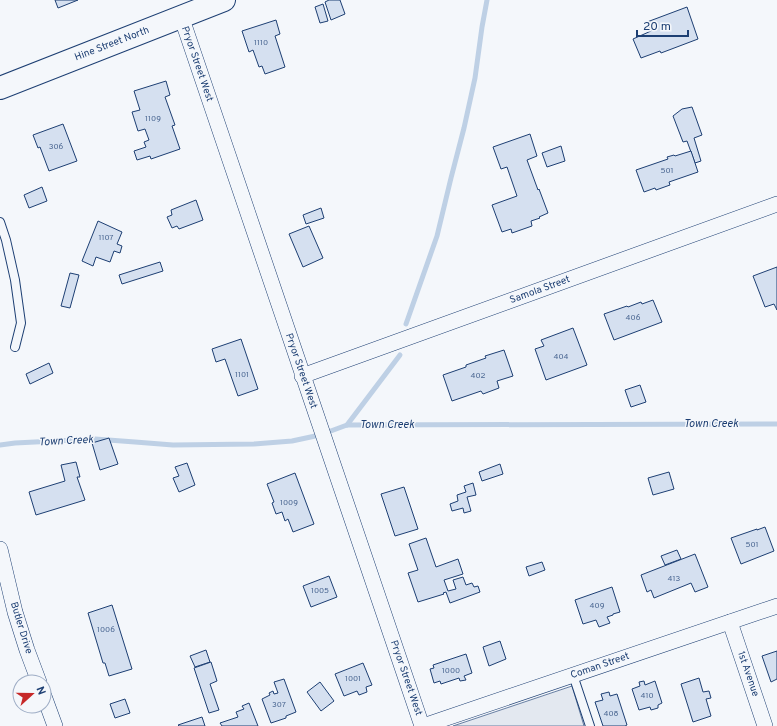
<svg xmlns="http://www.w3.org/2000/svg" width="777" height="726" viewBox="0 0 777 726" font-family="Overpass,sans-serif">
<rect width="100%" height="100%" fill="#f4f7fb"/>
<path fill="#e3e8f0" stroke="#687fa3" d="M572,686L584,726H453Z"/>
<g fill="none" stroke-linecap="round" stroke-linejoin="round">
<g stroke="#bed0e5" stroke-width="5">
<path d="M406,324L437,236L451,178L464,128L475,78L482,27L487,0"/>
<path d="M347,425L400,355"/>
<path d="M0,445L15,443L95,439L135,442L173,445L254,444L292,441L320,435L347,425L777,424"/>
</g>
</g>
<g fill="#d5e0f0" stroke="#1d3f73">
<path d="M55,0H78L58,8Z"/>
<path d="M329,0H340L345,14L331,20L325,2Z"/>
<path d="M323,4L328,21L320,23L315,7Z"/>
<path d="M687,7L698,39L661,53L660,51L641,58L633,39L651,31L647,22Z"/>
<path d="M276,20L280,34L275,36L285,67L265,74L262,66L259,67L253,50L249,52L242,31Z"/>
<path d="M166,81L170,95L165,97L175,125L172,126L180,149L151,159L150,156L137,160L134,151L146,147L144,142L149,140L145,129L138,131L132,112L140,110L134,91Z"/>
<path d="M692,107L702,135L694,138L701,161L695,163L687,141L683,142L673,116L682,109Z"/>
<path d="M63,124L77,161L49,171L40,147L38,148L33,135Z"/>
<path d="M530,134L537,156L527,160L538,190L539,189L548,213L539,217L540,218L531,221L532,226L512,233L511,229L502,232L492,205L517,196L507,167L501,169L493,147Z"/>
<path d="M561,146L565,161L547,167L542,153Z"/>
<path d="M691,151L698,172L669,182L670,185L656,190L655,188L644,192L636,170L668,159L667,157L674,155L675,156Z"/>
<path d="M42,187L47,201L29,208L24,195Z"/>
<path d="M196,200L203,220L179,229L177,226L172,228L167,217L172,215L171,210Z"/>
<path d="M321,208L324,218L306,224L303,215Z"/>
<path d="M98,221L122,232L117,244L122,246L120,253L114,251L110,262L96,257L93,266L82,261Z"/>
<path d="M309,226L323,258L303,267L289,234Z"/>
<path d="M160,262L163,271L122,284L119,275Z"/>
<path d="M777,267V310L774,304L765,307L753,276Z"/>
<path d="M70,273L79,275L70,308L61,306Z"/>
<path d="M653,300L662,322L614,340L604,314L627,306L628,307L641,302L642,304Z"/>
<path d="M573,328L587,365L546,380L535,349L544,346L541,340Z"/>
<path d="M241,339L258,389L238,396L225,359L216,362L212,349Z"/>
<path d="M504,350L513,376L497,381L499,388L483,394L481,391L452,401L443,375L466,367V365L486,358L485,356Z"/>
<path d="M49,363L53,373L30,384L26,374Z"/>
<path d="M640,385L646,402L631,407L625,390Z"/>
<path d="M109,438L118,464L100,470L92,443Z"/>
<path d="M76,462L80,477H77L85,500L36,515L29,492L65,481L61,465Z"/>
<path d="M187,463L195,485L179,492L173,478L179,476L175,467Z"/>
<path d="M500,464L503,474L482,481L479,472Z"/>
<path d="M669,472L674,489L653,495L648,478Z"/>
<path d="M295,473L314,524L293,532L288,519L285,521L282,512L276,514L272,503L274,502L267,484Z"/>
<path d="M473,483L476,495L467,497L471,511L464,513L463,508L452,511L450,504L458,501L457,495L466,492L464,486Z"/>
<path d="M404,487L418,529L395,536L381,494Z"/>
<path d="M765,527L774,551L741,564L731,538L757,529V530Z"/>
<path d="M426,538L436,567L458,559L463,574L444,580L448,591L456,589L453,580L463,577L466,585L472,583L474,587L478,586L480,592L450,603L446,592L443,593L444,594L418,602L408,573L418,570L409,544Z"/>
<path d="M677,550L681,559L665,565L661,556Z"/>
<path d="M695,554L708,587L695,592L691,583L654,598L651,590L647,592L641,575Z"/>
<path d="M542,562L545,570L529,576L526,567Z"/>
<path d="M329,576L337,597L311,607L303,586Z"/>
<path d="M612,587L620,612L613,614V615L607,617L610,623L599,627L596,620L583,624L575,600Z"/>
<path d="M112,605L132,669L109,676L105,663H103L88,613Z"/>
<path d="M500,641L506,659L489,666L483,647Z"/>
<path d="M206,650L210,662L195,667L190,656Z"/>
<path d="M777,651V679L771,682L762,656Z"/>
<path d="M466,654L472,673L464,676L466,680L460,681L459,678L441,684L440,681L434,683L430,669L434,668L433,665Z"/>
<path d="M211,662L217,681L210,684L219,710L209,713L194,668Z"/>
<path d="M363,663L372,685L366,687L367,692L359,695L357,691L344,696L335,674Z"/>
<path d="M699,678L703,692L709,691L711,698L706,699L711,716L693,722L681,684Z"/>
<path d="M284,679L296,712L286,716V718L271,723L262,699L270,695L269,693L273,691L274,694L278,693L274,682Z"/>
<path d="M644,681L645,685L655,681L662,703L658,705V708L651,710L650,707L639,710L632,689L640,686L639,682Z"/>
<path d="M320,682L334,701L321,711L307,692Z"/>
<path d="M609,692L610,696L617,694L627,725L625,726H603L595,702L603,700L601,694Z"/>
<path d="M125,699L130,713L115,718L110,704Z"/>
<path d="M249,703L258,726H222L220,723L238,717L236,712L244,709L242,706Z"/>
<path d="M202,717L205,726H179L178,725Z"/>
</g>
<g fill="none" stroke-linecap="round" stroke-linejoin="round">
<defs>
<g id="lane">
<path d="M0,222L6,240L15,280L21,323L15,347"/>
<path d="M573,675L590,726"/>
</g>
<g id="street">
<path d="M181,16L422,726"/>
<path d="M302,376L777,204"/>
<path d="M0,549L15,612L27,650L39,682"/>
<path d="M730,622L765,726"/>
<path d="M44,696L55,726"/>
<path d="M423,726L777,606"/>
</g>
<path id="secondary" d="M0,88L224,0"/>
</defs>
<use href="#lane" stroke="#1d3f73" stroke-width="10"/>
<use href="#street" stroke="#1d3f73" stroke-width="16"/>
<use href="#secondary" stroke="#1d3f73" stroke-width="24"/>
<use href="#lane" stroke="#f4f7fb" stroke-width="8"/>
<use href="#street" stroke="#f4f7fb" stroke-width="15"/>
<use href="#secondary" stroke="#f4f7fb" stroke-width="22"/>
</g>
<g text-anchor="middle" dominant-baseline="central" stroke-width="3" stroke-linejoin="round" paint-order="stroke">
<g font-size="8" fill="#4b6792">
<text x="261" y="43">1110</text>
<text x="153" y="119">1109</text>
<text x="56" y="147">306</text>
<text x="667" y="171">501</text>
<text x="106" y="238">1107</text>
<text x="633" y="318">406</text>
<text x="561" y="357">404</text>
<text x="242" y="375">1101</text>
<text x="478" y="376">402</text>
<text x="289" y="503">1009</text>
<text x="752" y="545">501</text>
<text x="674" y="579">413</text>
<text x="320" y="591">1005</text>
<text x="597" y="606">409</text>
<text x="106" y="630">1006</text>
<text x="451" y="671">1000</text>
<text x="353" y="679">1001</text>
<text x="647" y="696">410</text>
<text x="279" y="705">307</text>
<text x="611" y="714">408</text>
</g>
<g font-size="10" fill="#1d3f73" stroke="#f4f7fb">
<text transform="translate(112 44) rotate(-21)">Hine Street North</text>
<text transform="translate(197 64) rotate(71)">Pryor Street West</text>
<text transform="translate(540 290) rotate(-20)">Samola Street</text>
<text transform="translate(301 371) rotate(71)">Pryor Street West</text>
<text transform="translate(21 628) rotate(73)">Butler Drive</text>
<text transform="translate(600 666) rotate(-19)">Coman Street</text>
<text transform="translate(748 674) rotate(71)">1st Avenue</text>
<text transform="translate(406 678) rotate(71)">Pryor Street West</text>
</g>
<g font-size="11" font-style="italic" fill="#1d3f73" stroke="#f4f7fb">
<text x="711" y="424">Town Creek</text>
<text x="387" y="425">Town Creek</text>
<text transform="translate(66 441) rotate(-3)">Town Creek</text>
</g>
</g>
<g transform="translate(32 694) rotate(69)"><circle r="19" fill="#f4f7fb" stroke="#9eadc5"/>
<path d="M0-3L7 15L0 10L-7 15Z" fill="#c62828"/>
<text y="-6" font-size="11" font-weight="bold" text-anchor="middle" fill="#1d3f73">N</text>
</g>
<path d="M637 30v6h51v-6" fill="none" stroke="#1d3f73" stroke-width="2"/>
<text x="643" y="30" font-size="12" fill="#1d3f73" stroke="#f4f7fb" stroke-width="3" paint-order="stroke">20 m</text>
</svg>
